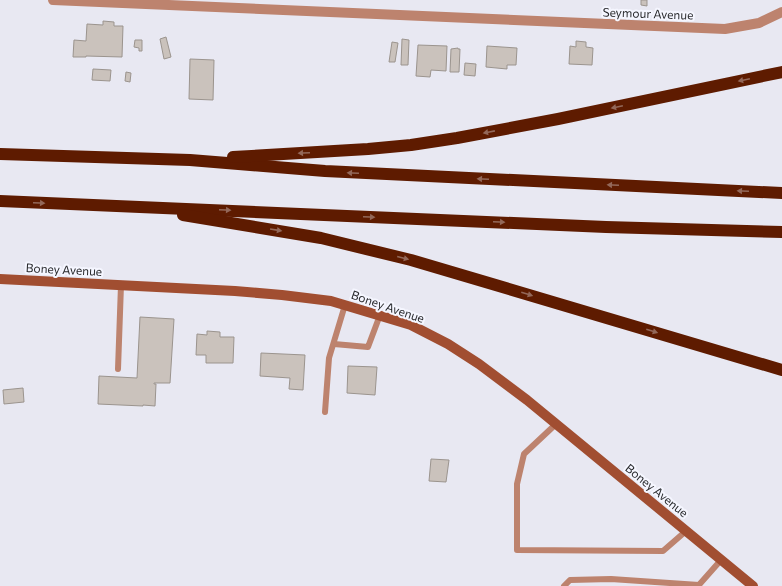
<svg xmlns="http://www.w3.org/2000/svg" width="782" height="586" viewBox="0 0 782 586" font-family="Commissioner,sans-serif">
<rect width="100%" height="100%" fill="#e8e8f2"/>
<g fill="#cac2bc" stroke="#9b948e">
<path d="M641,0H647V6L641,5Z"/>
<path d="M103,21L114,22V26H123L122,57L86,56V57H73L74,40L86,41L87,24L103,25Z"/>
<path d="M166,37L171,57L164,59L160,39Z"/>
<path d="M402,39L409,40L408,65H401Z"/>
<path d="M135,40H142V51H139V48L134,47Z"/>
<path d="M576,41L586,42V47L593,48L592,65L569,64L570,46L576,47Z"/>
<path d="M392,42L398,43L395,62H389Z"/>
<path d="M418,45L447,46L446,71L431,70L430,77L416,76Z"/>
<path d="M487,46L517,48L516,65H507V69L486,67Z"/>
<path d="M458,48V49H460L459,72H450L451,49Z"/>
<path d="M190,59L214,60L213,100L189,99Z"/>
<path d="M465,63L476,64L475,76L464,75Z"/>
<path d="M93,69L111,70L110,81L92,80Z"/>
<path d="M126,72L131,73L130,82L125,81Z"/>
<path d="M140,317L174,319L170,383H154V384H156L155,406L143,405V406L98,404L99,376L137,378Z"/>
<path d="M207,331L220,332V337H234L233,363H206V355H196L197,334L207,335Z"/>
<path d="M261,353L305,355L303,390L289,389L290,378L260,376Z"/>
<path d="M348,366L377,367L375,395L347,393Z"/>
<path d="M23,388L24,402L4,404L3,390Z"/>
<path d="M431,459L449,460L446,482L429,481Z"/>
</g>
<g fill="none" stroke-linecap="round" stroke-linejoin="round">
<g stroke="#bd836e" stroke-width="6">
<path d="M334,344L368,347L380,315"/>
<path d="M118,369L121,285"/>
<path d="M325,412L329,358L345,305"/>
<path d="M556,424L524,454L517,484V550L663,551L686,531"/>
<path d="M564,586L570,580L611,579L699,585"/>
<path d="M698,586L721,560"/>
</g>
<path stroke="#bd836e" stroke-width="10" d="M53,0L725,29L759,23L782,12"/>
<path stroke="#a14e31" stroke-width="10" d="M0,279L235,291L282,295L331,301L411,325L448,344L479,364L527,400L753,586"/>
<g stroke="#5e1b00" stroke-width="12">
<path d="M0,154L190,160L325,171L782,193"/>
<path d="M233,157L368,149L411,145L457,138L558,119L782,72"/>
<path d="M0,201L606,227L782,232"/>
<path d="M183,215L321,238L411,260L782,370"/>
</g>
</g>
<defs><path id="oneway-solid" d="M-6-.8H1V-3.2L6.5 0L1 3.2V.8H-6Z"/></defs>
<g fill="#936859">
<use href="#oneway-solid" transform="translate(744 80) rotate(168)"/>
<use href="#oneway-solid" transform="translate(617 107) rotate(168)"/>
<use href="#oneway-solid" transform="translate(489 132) rotate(169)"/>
<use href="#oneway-solid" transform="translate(304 153) rotate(177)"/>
<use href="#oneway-solid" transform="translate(353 173) rotate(-177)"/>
<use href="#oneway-solid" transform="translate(483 179) rotate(-177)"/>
<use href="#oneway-solid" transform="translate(613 185) rotate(-177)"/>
<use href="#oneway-solid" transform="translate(743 191) rotate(-177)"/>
<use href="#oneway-solid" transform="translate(39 203) rotate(3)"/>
<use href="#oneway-solid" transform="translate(225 210) rotate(3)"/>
<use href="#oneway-solid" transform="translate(369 217) rotate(3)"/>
<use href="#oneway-solid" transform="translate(499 222) rotate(3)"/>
<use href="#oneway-solid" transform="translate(276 230) rotate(9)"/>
<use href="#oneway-solid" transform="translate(403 258) rotate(14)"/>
<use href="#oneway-solid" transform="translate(527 294) rotate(17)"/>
<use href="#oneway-solid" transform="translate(652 331) rotate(17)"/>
</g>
<g text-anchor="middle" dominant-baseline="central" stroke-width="4" stroke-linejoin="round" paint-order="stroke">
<g font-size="12" fill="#28292c" stroke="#f5f6ff">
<text transform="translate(648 13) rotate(2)">Seymour Avenue</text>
<text transform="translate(64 269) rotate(3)">Boney Avenue</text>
<text transform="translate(388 306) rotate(19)">Boney Avenue</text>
<text transform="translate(657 490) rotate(39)">Boney Avenue</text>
</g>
</g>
</svg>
